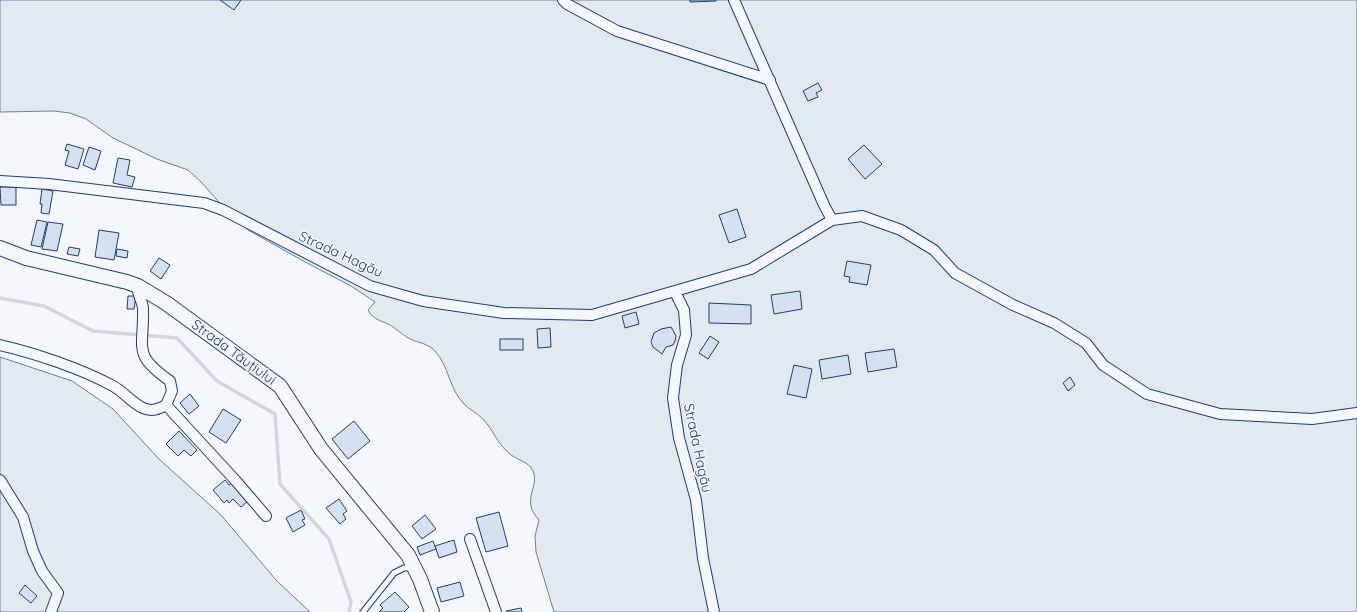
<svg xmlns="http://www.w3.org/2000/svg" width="1357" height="612" viewBox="0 0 1357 612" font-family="Quicksand,sans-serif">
<rect width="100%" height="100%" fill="#f4f7fb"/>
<g fill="#e3e9f0" stroke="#687fa3">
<path d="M0,0H1357V612H554L536,552L535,536L539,520C520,500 540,487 533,471C529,462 518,460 511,455C497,444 494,431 483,419C477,413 470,410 464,404C449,389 449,366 435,351C427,343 419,343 410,339C404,336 399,331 393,327C385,321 373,321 368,310L375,302L351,286L307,263L248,230L235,220L201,182L188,170L157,159L113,138L86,119L70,113L54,111L0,112Z"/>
<path d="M0,357L72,381L113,409L159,459L221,515L277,581L310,612H0Z"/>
</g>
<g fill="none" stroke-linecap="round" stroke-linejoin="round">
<path stroke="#cfd7e4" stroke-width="3.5" d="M0,298L44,306L93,331L177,338L217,381L275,414L280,484L329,539L351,602L349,612"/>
</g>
<g fill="#d5e0f0" stroke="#1d3f73">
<path d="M220,0H241L234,10Z"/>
<path d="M690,0H716V1L690,2Z"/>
<path d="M818,83L822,90L816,93L818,97L808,101L803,91Z"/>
<path d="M67,144L84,149L78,169L65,165L69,151L65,150Z"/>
<path d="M864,145L882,164L865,179L848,159Z"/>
<path d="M89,147L101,151L95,170L83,165Z"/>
<path d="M118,158L130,160L127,175L135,177L132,187L113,183Z"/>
<path d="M0,187H16V205H1Z"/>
<path d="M42,189L53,191L49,214L41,213L42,204H40Z"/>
<path d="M737,209L746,237L729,243L719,215Z"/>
<path d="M37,220L47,222L41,247L31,245Z"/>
<path d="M48,222L63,224L57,251L42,249Z"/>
<path d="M99,230L119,233L114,260L95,257Z"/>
<path d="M69,247L80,249L78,256L67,254Z"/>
<path d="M117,249L128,251L127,258L116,256Z"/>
<path d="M159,258L170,265L161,279L150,271Z"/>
<path d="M847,261L871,265L867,285L849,282L850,277L844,276Z"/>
<path d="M800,291L802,309L774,314L771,295Z"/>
<path d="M128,296H136L134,309H127Z"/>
<path d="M709,303L751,305V324L709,323Z"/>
<path d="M636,312L639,324L625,328L622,316Z"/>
<path d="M671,327L676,336L675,341L673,345L666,347L662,354L653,347L651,342L654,333L661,329Z"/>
<path d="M550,328L551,347L538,348L537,329Z"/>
<path d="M710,336L719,342L708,359L699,353Z"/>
<rect x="500" y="339" width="23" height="11"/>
<path d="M894,349L897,367L868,372L865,353Z"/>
<path d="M848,355L851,374L822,379L819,360Z"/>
<path d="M794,365L812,369L806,398L787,394Z"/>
<path d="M1070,377L1075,385L1068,391L1063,383Z"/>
<path d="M190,394L199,406L189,414L180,403Z"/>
<path d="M223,409L241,420L226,443L209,432Z"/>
<path d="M354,421L370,441L348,459L332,439Z"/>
<path d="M179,431L197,450L191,456L184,450L178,456L166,444Z"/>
<path d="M225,480L229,485L233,482L249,500L241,507L233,499L229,503L227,500L224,503L213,490Z"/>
<path d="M339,499L347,511L343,514L346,519L340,524L326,508Z"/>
<path d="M301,510L305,519L302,520L305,525L293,532L286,518Z"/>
<path d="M499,512L508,546L486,552L476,518Z"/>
<path d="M425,515L436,529L422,539L412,526Z"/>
<path d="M454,540L457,552L439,558L435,546Z"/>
<path d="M433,541L436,549L420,555L417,547Z"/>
<path d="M460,582L464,596L441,602L437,588Z"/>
<path d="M25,585L37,596L31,603L19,593Z"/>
<path d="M395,592L409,607L404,612H379L383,608L380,605Z"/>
<path d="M521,608L522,612H507L506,611Z"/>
</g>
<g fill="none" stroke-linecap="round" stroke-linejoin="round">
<defs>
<path id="lane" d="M363,612L394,573L404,568H412"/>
<g id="street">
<path d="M563,0L567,4L617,31L770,80"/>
<path d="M734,0L824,205L832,220"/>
<path d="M0,181L49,184L204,203L223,210L370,286L423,301L504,313L592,315L751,269L832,220L862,216L901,230L934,250L955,273L1013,305L1054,323L1086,343L1103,365L1147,394L1220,414L1312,419L1357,413"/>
<path d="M138,286C136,295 143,300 143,309C144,350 132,354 170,381L172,391L166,405L236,481L266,516"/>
<path d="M675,292L684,310L686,335L677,365L673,398L679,438L696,500L703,558L714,612"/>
<path d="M0,345C35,353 82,369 113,386C124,392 132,403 143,408C152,412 159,409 166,405"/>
<path d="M0,480L23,517L33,551L42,571L58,593L51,612"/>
<path d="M470,539L496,612"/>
</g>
<path id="secondary" d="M0,248L26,258L127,282L138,286L166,303L280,386L321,449L408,555L420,579L432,612"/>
</defs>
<use href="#lane" stroke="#1d3f73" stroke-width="7"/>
<use href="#street" stroke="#1d3f73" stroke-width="12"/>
<use href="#secondary" stroke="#1d3f73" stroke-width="16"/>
<use href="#lane" stroke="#f4f7fb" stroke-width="5"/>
<use href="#street" stroke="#f4f7fb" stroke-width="10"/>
<use href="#secondary" stroke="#f4f7fb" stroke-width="14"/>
</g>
<g text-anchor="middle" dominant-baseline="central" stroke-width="3" stroke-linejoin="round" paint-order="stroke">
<g font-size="14" fill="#1d3f73" stroke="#f4f7fb">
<text transform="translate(341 254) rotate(25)">Strada Hagău</text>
<text transform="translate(234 352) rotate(36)">Strada Tăuțiului</text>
<text transform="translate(698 448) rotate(78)">Strada Hagău</text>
</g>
</g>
</svg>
